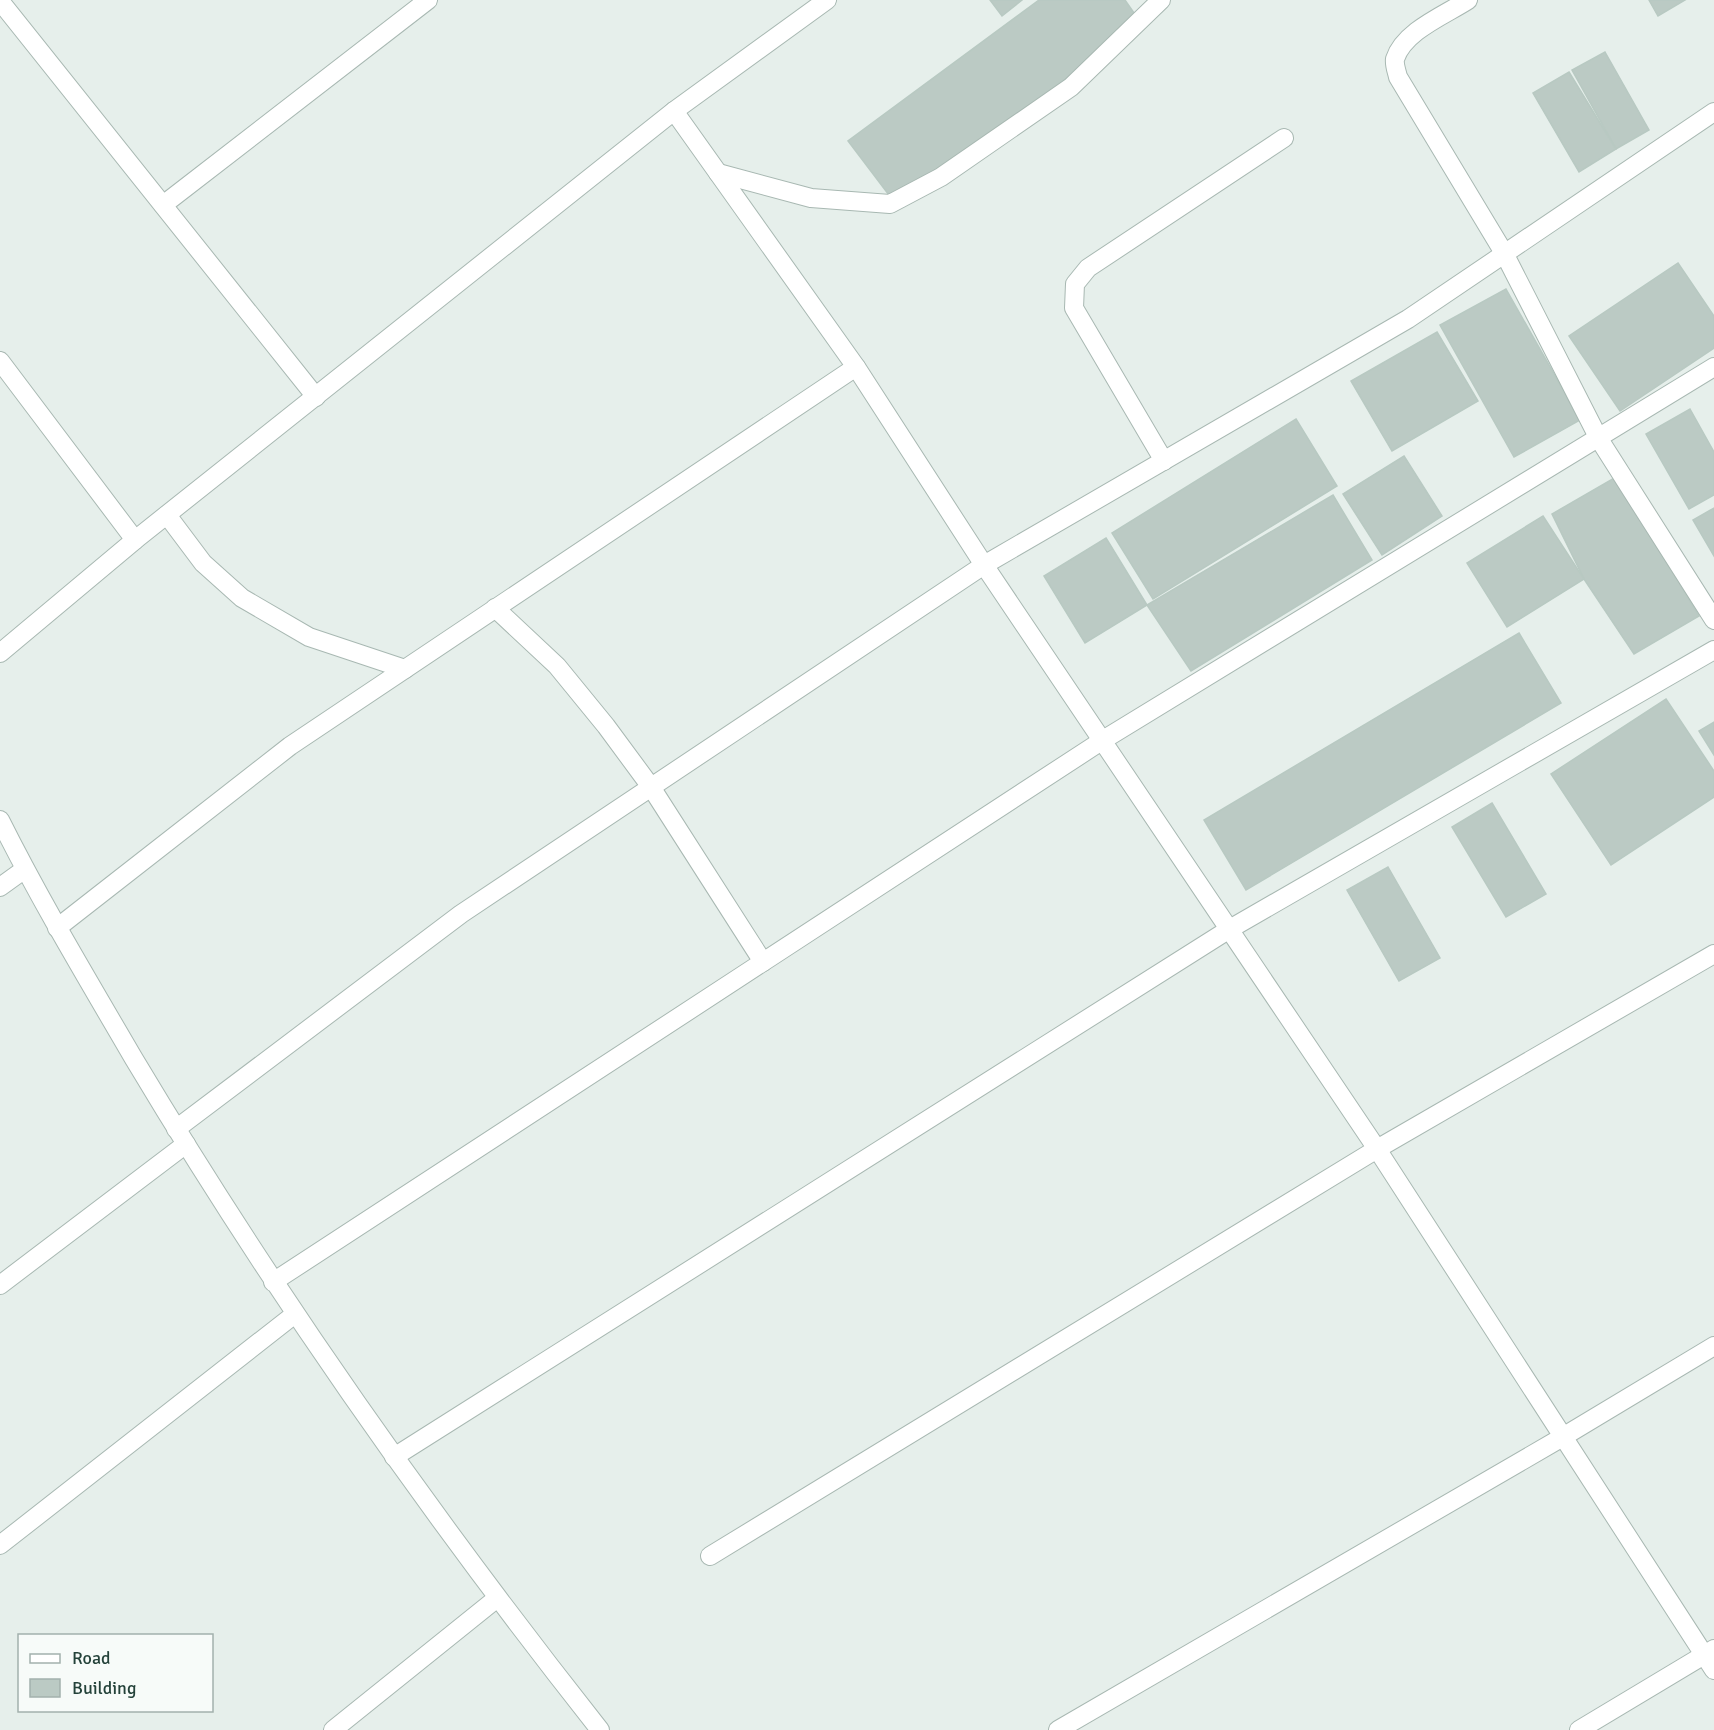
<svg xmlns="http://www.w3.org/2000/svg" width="1714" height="1730" viewBox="0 0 1714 1730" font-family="Signika,sans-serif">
<rect width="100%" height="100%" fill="#e6efeb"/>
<g fill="#bbcac4" stroke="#b8c9c2" stroke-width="1.5">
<path d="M990,0H1022L1002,16Z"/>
<path d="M1039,0H1125L1134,13L1091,60L950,164L889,195L848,141Z"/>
<path d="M1649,0H1685L1658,16Z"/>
<path d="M1605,52L1649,130L1616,149L1572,70Z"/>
<path d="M1569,72L1616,149L1579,172L1533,93Z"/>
<path d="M1678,263L1714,316V348L1620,411L1569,336Z"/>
<path d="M1506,289L1580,420L1514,457L1440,325Z"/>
<path d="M1437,332L1478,401L1392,451L1351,381Z"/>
<path d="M1690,409L1714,452V495L1689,509L1646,434Z"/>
<path d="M1296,419L1337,486L1153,599L1112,533Z"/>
<path d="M1404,456L1442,516L1382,555L1343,494Z"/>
<path d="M1616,477L1699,616L1634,654L1584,579L1552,514Z"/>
<path d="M1333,495L1372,560L1191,671L1147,605Z"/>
<path d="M1714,508V556L1693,520Z"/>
<path d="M1543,516L1584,579L1507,627L1467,563Z"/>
<path d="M1106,538L1147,605L1085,643L1044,576Z"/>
<path d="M1519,633L1561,703L1246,890L1204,820Z"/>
<path d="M1666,699L1714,771V797L1611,865L1551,774Z"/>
<path d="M1714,722V755L1699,731Z"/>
<path d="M1492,803L1546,894L1506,917L1452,827Z"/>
<path d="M1388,867L1440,958L1399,981L1347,890Z"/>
</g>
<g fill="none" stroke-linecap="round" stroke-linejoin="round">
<defs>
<g id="minor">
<path d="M1468,0C1445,15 1404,31 1395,59C1394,65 1397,72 1398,77L1504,253L1599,439L1714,620"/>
<path d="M0,1L316,397"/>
<path d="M674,111L856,367L984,565L1377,1149L1714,1670"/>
<path d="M718,173L811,198L890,204L941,177L1071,87L1161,0"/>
<path d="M163,205L428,0"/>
<path d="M0,361L135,540"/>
<path d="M1164,461L1074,308L1075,284L1088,268L1284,138"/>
<path d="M167,515L203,563L242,598L309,637L405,669"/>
<path d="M495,608L557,666L606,726L651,787L763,962"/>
<path d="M0,653L135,540L674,111L827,0"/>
<path d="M0,820C41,902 88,980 134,1059C274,1293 431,1516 600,1730"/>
<path d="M0,887L25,869"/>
<path d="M57,928L290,746L856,367"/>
<path d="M176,1129L461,914L984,565L1408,319L1714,112"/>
<path d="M273,1282L1103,740L1714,367"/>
<path d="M0,1285L186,1144"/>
<path d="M394,1457L1228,930L1714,650"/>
<path d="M0,1545L295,1314"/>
<path d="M710,1556L1377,1149L1714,954"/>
<path d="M333,1730L496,1599"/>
<path d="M1058,1730L1561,1438L1714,1346"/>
<path d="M1579,1730L1714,1649"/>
</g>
</defs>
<use href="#minor" stroke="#a8b8b2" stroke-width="20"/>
<use href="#minor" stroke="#fff" stroke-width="18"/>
</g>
<rect x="18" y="1634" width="195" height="78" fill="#f7fbf9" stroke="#a3b1ad" stroke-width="1.5"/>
<rect x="30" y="1654" width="30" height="9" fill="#ffffff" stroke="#a3b1ad" stroke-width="1.5"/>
<text x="72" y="1664" font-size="18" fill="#24423a">Road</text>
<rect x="30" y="1679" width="30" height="18" fill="#bbcac4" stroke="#a3b1ad" stroke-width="1.5"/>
<text x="72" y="1694" font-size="18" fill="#24423a">Building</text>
</svg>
